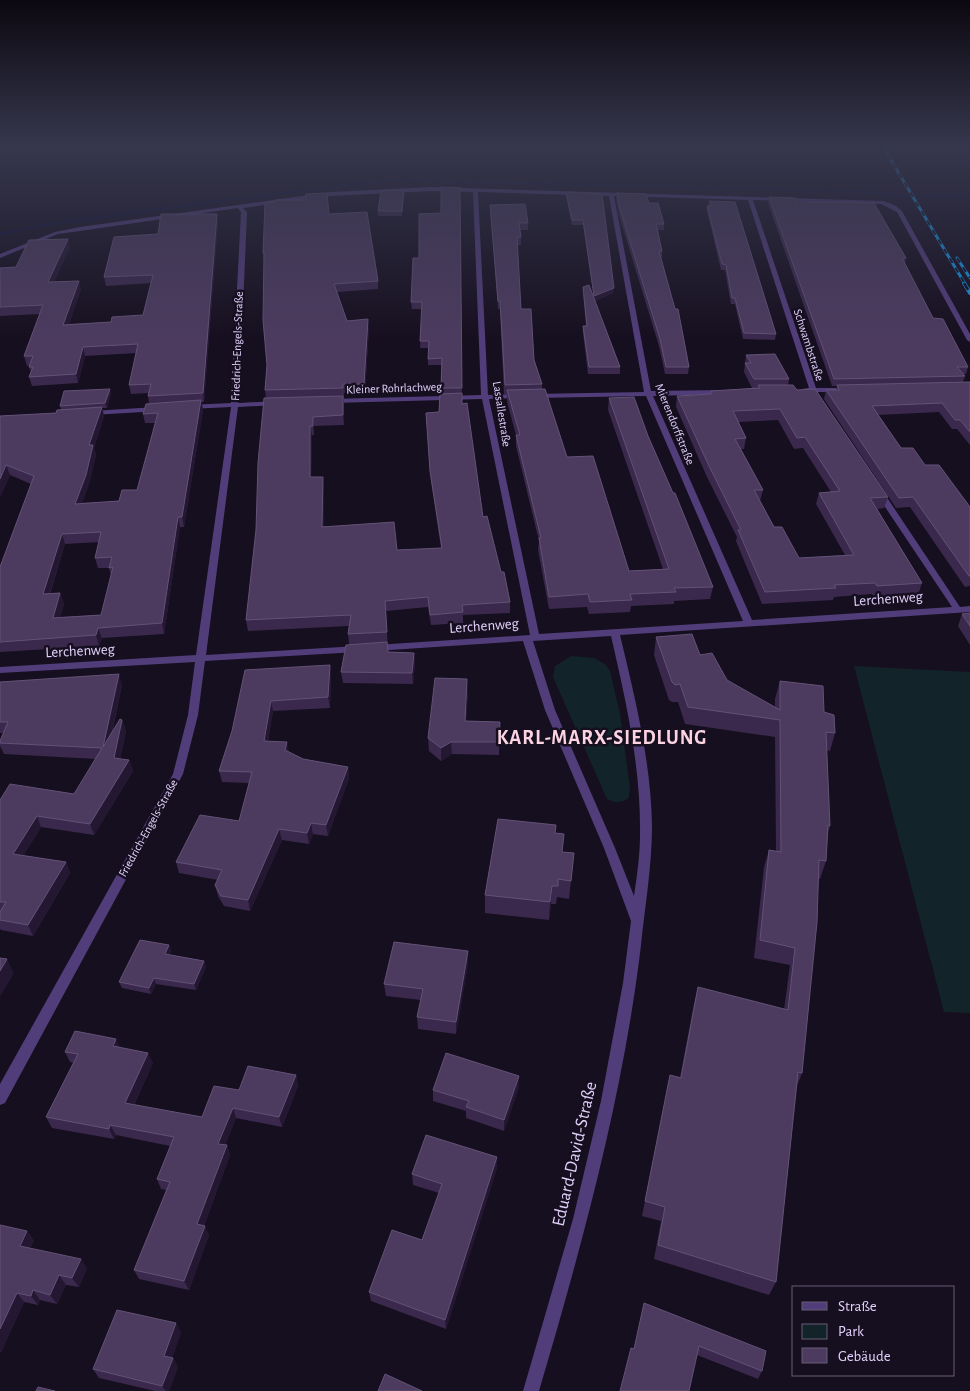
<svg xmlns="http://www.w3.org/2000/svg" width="970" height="1391" viewBox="0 0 970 1391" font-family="'Alegreya Sans',sans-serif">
<rect width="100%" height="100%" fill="#160f1f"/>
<g fill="#122329">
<path d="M571,656L594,658L605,664L610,671L620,714L630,787L629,797C623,804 614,803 607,799L553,677L555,666Z"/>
<path d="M854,666L970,672V1013L944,1012Z"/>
</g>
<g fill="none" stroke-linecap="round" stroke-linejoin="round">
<path fill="#0d113a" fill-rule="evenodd" d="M390,179L852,190L903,195L970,196V198L903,197L852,192L390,181L233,200L51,225L0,235V233L51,223L233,198Z"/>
<g fill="#513d7a" fill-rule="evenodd">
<path d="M431,187L884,201L896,206L902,211L970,334V342L967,340L897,212L881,204L753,200L816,388H844L847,390L844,392H818L817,395H813L811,392L802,391V389L809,388L748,200L614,196L651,391L724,390L728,392L724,394L653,396L752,620L952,607L875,492L879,490H882L960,607L970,606V612L620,635C635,698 651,761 652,826C652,866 645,906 641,945C623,1097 582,1245 539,1391H523L573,1219L601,1101L623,983L631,921L604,848L545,710L523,641L375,651L370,648L375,645L530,635L482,399L331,403L327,401L331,399L481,395L473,192L431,191L331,196L243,208L247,212L239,403L277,401L281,403L277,405L238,407L206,655L358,646L363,649L358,652L205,661L198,715L183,774L5,1103L0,1105V1084L173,774L188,715L195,662L0,673V667L196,655L231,407L189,409L185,407L189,405L231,403L241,212L238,208L80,231L58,234L0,258V254L55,232L80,227L331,192ZM478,192L609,196L644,392L534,394L530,396L534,398L646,396L743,621L539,634L489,399L519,398L523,396L519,394L488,395ZM611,636C626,701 641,767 640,835C640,855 637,876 634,896L615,848L555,710L533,641Z"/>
<path d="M157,407H160V411L92,415L88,413L92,411Z"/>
</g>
<defs>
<g id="rail-far1">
<path d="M882,145L965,284"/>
<path d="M957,258L970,278"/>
</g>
<path id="rail" d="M964,283L970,293"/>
</defs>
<use href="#rail-far1" stroke="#1396e4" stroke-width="3"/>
<use href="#rail" stroke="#1396e4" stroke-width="4"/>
<use href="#rail-far1" stroke="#160f1f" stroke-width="2" stroke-dasharray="5.5" stroke-linecap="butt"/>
<use href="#rail" stroke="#160f1f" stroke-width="2.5" stroke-dasharray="8" stroke-linecap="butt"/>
</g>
<g fill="#3a294c" fill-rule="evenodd">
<path d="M460,188L462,404L483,517L510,602V613L463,615V623L431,625L428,607L386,611L388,652L414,653L415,664L413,684L343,683L341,672L349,644L348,634L349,626L248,631L246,620L256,530L266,398L265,390L267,365L264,261L263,253L329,214L378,281V289L337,292L347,321L369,328L365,393H344V425L314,426V435H312L311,477L324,486V526L397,550L441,548L431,481L426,413L439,412L442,365H428V348H420L422,309H412L411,302L419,258L441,213Z"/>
<path d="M404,190L402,216H378V211Z"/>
<path d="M566,192L602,194L613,293L595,301L620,367V374H588L583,333V326H586L583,293V287L594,297L583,225H572L566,197Z"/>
<path d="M617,193L649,203L664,224V230H658L662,251V257H661L689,367L688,374H665L659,346L619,215L616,199Z"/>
<path d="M769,197L796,202L906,258L905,263L933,318L968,367L966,374H963L965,376L963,382H970V445L957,429H952L939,412L878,415L901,448L925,465L970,507V586L965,587L910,507L896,508L824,399L826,390H836L837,386H832L768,203Z"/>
<path d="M709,201L776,334L775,340L743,339L735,304H731L725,270H721L707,211Z"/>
<path d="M490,205L528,223V230H520L521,237V245H517L521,309L534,360L542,384V390L567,457L629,571L663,569L608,410L609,398L648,436L713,587L710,599L674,601V604L631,606L630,612L589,614L587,607L549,609L538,550L539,541L516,446V435L507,402V394H504L500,309H498Z"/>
<path d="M217,214L218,222L204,402H201L203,410L184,527H180L164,634L102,638L99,646L0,652V567L31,484L10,475L0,497V416L56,413L61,409L60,406L111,394L107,408H102L104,416L94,448L96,455L89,484L82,503L119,501L137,490L155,423H145L143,414L149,404L148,396V393L131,394L129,385L136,353L85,356L78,383L32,386L29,377L31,372L29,367L30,365L27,366L24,356L40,314L0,316V268L16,267L70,247L54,282L81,289L69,324L111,322L143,315L151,283L106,286L104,277L158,234ZM99,542L95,558L98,568H109L111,575L101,615L60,617L64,604L60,593L50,594L65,544Z"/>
<path d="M746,355L789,379L788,385L797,390L888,497L884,508L877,509L922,583L918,595L874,598L872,594L834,597L833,600L762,604L736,541L737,537L707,477L676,407L677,396L711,394V391L752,388L744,372ZM778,420L794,449L803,448L831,492L819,493L816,504L845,555L799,558L774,527L760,501L763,490L741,449H744L746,438L738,422Z"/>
<path d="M970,613V645L958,626L962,614Z"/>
<path d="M656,637L700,655L727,680L775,708V699L780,681L824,712L835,733L830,751L826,750L830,826L828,832L826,861L820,879H818L802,1073L797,1086L776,1282L769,1295L654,1259L661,1221L642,1216L670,1075L680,1077L694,1004L698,987L784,1010L790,965L754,958L764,867L769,850L776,851L775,737L685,724L678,702H672L669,700L654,655Z"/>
<path d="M245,670L331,675L330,708L273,711L268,741L303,759L348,767L349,778L328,836L313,834L309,844L282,840L250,911L224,906L218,896L215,885L218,880L179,873L176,862L239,821L249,783L222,782L219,771L232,731Z"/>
<path d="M0,682L122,685L112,733L122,720L126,731L120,759L129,760L133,771L94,835L41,827L23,856L66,862L70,873L33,936L1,930L0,929V800L74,794L96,759L4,754L0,746V741L4,733H0Z"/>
<path d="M468,691L466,721L500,722L499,755L452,754L441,761L429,751L428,738Z"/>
<path d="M556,833L562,852L574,853L569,899L557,897L556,904H551L549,920L485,913V895Z"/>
<path d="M169,945L171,951L169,955L204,961L206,967L196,990L156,984L151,994L122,988L119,982Z"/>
<path d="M468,951V963L456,1034L418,1029L417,1017L421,1000L386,996L384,984Z"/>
<path d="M120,1047L153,1063L134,1105L202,1117L239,1090L296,1075L298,1086L282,1127L236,1118L225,1145H227L230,1155L204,1226L209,1235L189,1290L139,1279L134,1270L166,1190L161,1189L157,1179L170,1146L116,1135L114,1139L52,1128L46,1117L74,1063L70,1062L65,1052Z"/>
<path d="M519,1076V1087L504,1131L466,1118V1111L433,1101V1090Z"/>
<path d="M497,1168L446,1329L371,1301L369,1292L422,1240L439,1193L413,1185L412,1174Z"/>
<path d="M0,1225L27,1231L34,1241L30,1248L87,1268L79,1287L66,1285L57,1304L40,1300L38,1305L24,1302L1,1352H0Z"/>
<path d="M644,1303L762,1371L758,1379L697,1355L634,1349Z"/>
<path d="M181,1332L172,1358H173L178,1367L169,1391H155L99,1378L93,1369Z"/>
</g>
<g fill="#241732">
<path d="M217,214L218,222L204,402L203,393Z"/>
<path d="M68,239L70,247L50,291L48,282Z"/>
<path d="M79,281L81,289L66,334L63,325Z"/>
<path d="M614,288L613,293L594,301V296Z"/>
<path d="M368,319L369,328L365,393L364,384Z"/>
<path d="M83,347L85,356L78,383L76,374Z"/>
<path d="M110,389L111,394L107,408L105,403Z"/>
<path d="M343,396L344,405V425L343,415Z"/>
<path d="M201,400L203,410L184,527L182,517Z"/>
<path d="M102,407L104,416L94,448L96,455L89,484L78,514L75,504L89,445Z"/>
<path d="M313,417L314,426V435L313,426Z"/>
<path d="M310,426L312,435L311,487L310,477Z"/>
<path d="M6,465L10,475L0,497V479Z"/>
<path d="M323,477L324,486V537L322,527Z"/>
<path d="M178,517L180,527L164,634L162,623Z"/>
<path d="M62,534L65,544L46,605L43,594Z"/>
<path d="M60,593L64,604L57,628L53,618Z"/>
<path d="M98,628L102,638L99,646L96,635Z"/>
<path d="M414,653L415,664L413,684L412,673Z"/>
<path d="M330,665L331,675L330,708L328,697Z"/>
<path d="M119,674L122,685L106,758L103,747Z"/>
<path d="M467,679L468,691L465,733V721Z"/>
<path d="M271,701L273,711L266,752L264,741Z"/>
<path d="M122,720L126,731L118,768L114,758Z"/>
<path d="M287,742L289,753L285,750Z"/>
<path d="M451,742L452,754L441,761V748Z"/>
<path d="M129,760L133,771L94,835L90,824Z"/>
<path d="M348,767L349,778L328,836L326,825Z"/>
<path d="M37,816L41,827L18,865L13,854Z"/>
<path d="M311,823L313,834L309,844L307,833Z"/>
<path d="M279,829L282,840L250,911L248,900Z"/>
<path d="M66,862L70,873L33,936L28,925Z"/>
<path d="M552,886L551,904L549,920L550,902Z"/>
<path d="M169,945L171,951L167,960L165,954Z"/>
<path d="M468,951V963L456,1034V1022Z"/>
<path d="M7,959L14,973L0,997V971Z"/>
<path d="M204,961L206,967L196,990L194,984Z"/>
<path d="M154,978L156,984L151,994L149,988Z"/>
<path d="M116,1039L121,1049L113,1046Z"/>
<path d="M148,1053L153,1063L130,1113L125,1103Z"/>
<path d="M296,1075L298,1086L282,1127L279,1117Z"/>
<path d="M519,1076V1087L504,1131V1120Z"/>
<path d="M233,1108L236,1118L222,1154L218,1144Z"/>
<path d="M110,1125L116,1135L114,1139L109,1129Z"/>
<path d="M227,1145L230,1155L201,1234L197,1224Z"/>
<path d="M497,1157V1168L446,1329L445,1320Z"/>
<path d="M205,1226L209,1235L189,1290L184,1281Z"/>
<path d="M27,1231L34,1241L27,1256L20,1246Z"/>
<path d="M81,1259L87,1268L79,1287L72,1278Z"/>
<path d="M59,1275L66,1285L57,1304L50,1295Z"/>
<path d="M33,1290L40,1300L38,1305L31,1296Z"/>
<path d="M17,1293L24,1302L1,1352L0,1351V1329Z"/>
<path d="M176,1323L181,1332L170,1365L164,1356Z"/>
<path d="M173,1358L178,1367L169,1391H166L162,1386Z"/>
</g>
<g fill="#4c3b5f" stroke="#635277" fill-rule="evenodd">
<path d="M441,187L460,188L462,388H441L442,358L428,359L429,341H420L422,302H411L413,258H419V214L441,213Z"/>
<path d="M404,190L402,211H378L381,191Z"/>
<path d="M566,192L602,194L614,288L594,296L583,220H572Z"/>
<path d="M327,193L329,214L367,212L378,281L334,284L347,321L368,319L364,384H343V388L265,390L267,365L263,320L264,253H263L265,203L275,202V200H306V194Z"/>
<path d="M617,193L646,194L649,203H658L664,224H656L662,251H659L675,309H678L689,367H666L660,339L620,209Z"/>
<path d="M769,197L795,198L796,202L874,203L906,258H902L933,318L943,319L968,367H957L965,376L834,379Z"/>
<path d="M709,201L735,202L776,334L744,333L735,298H732L726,265L722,264L707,206H711Z"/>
<path d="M525,204L528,223H519L521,237H517L521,309H531L534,360L542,384L505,385L500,301H498L490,205Z"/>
<path d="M161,214H217L203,393L148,396L151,384L129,385L138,344L83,347L76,374L29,377L33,367H29L33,356H24L43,305L0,307V268L16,267L29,240L68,239L48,282L79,281L63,325L111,322L112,317L143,315L153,275L104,277L114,237L158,234Z"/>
<path d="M589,285L620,367H589L583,326H587L583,287Z"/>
<path d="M775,354L789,379H754L745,363H751L746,355Z"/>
<path d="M970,382V432L960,420H955L942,403L872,406L901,448H913L925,465H939L970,507V576H969L913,497L899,498L826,390H839L837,385Z"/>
<path d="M758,385H793L797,390L815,389L888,497L870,498L922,583L877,586L875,583L834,585L836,588L765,592L738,530H741L709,466L677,396L711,394V391L760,388ZM780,409L797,438L805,437L840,491L819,493L854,555L799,558L782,527H774L754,490H763L735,439L746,438L733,411Z"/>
<path d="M110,389L105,403L60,406L64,391Z"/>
<path d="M545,389L567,457L593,456L629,571L669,569L609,398L634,397L648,436L673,493H675L713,587L674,588L676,592L630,594L632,600L590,602L588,594L549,597L539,538H541L516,435H520L507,390Z"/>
<path d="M462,393V404L467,403L483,517L487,516L501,572H504L510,602L462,605L463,612L430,615L428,597L385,601L387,632L348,634L351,615L246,620L256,530L258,463L264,398L343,396V415L313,417V426H310V477H323L322,527L394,522L397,550L442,548L430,471L426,413L439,412L440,394Z"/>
<path d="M201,400L182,517H178L162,623L98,628L96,635L0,642V567L34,476L6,465L0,479V416L56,413L57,410L102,407L89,445H93L86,475L75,504L119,501L122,490H137L158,413L143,414L146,404ZM101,532L95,558L112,557L109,568L113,567L101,615L53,618L60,593L43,594L62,534Z"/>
<path d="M970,613V626L962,614Z"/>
<path d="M692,634L700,655L712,653L727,680L780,710V681L823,686L824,712L834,715L835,733L826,732L830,826L828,825L826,861L819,860L817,922L802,1073L798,1072L776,1282L658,1245L665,1207L645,1201L670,1075L681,1078L698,987L788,1010L795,948L760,940L769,850L781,852L780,720L688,707L680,684L675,685L672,682L656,637Z"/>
<path d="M387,642L388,652L414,653L412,673L341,672L346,645Z"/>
<path d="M330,665L328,697L271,701L264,741L287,742L285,750L303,759L348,767L326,825L311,823L307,833L279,829L248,900L221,896L215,885L222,870L176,862L200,815L239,821L252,772L219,771L232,731L245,670Z"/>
<path d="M119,674L103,747L120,719L122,720L114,758L129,760L90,824L37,816L13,854L66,862L28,925L0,920V912L6,902H0V800L10,784L74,794L102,748L0,743V741L8,722H0V682Z"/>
<path d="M435,678L467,679L465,721L500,722L499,742H451L441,748L428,738Z"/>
<path d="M498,819L556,825L555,833L564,834L562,852L574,853L571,881L558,879V886H552L550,902L485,895Z"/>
<path d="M140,940L169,945L165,954L204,961L194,984L154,978L149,988L119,982Z"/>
<path d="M394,942L468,951L456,1022L417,1017L423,989L384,984Z"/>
<path d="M0,958L7,959L0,971Z"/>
<path d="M75,1031L116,1039L113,1046L148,1053L125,1103L202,1117L214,1086L239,1090L248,1066L296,1075L279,1117L233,1108L218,1144L227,1145L197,1224L205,1226L184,1281L134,1270L170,1182L157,1179L174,1137L110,1125L109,1129L46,1117L78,1054L65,1052Z"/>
<path d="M446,1053L519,1076L504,1120L466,1107L469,1101L433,1090Z"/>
<path d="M426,1135L497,1157L445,1320L369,1292L392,1230L422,1240L442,1184L412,1174Z"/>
<path d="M0,1225L27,1231L20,1246L81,1259L72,1278L59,1275L50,1295L33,1290L31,1296L17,1293L0,1329Z"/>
<path d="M644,1303L766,1351L762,1371L699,1346L689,1391H620L631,1348L634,1349Z"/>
<path d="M117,1310L176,1323L164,1356L173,1358L162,1386L93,1369Z"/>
<path d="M385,1374L422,1391H378Z"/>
<path d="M38,1387L55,1391H36Z"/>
</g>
<linearGradient id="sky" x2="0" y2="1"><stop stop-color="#0c0811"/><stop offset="0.43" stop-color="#36374d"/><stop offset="1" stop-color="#36374d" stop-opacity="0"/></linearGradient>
<rect width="970" height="339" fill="url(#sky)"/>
<g text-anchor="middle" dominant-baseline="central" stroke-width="5" stroke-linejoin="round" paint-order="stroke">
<g font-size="12" fill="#e1d1fb" stroke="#160f1f">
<text transform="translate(809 345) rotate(72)">Schwambstraße</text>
<text transform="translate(237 346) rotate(-88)">Friedrich-Engels-Straße</text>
<text transform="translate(394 388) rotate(-2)">Kleiner Rohrlachweg</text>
<text transform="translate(502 414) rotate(81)">Lassallestraße</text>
<text transform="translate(675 424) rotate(68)">Mierendorffstraße</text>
<text transform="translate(148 828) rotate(-61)">Friedrich-Engels-Straße</text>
</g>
<g font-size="15" fill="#e1d1fb" stroke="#160f1f">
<text transform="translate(888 599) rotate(-4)">Lerchenweg</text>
<text transform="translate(484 626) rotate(-4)">Lerchenweg</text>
<text transform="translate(80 651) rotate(-3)">Lerchenweg</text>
</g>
<g font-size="18" fill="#e1d1fb" stroke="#160f1f">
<text transform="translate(575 1154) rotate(-77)">Eduard-David-Straße</text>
</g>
<g font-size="20" font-weight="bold" letter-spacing="1" fill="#fbd3e1" stroke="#160f1f">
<text x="602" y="738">KARL-MARX-SIEDLUNG</text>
</g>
</g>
<rect x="792" y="1286" width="162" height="90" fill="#160f1f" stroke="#675d77"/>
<rect x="802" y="1302" width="25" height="8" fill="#513d7a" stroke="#675d77"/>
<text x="838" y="1311" font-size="15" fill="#e1d1fb">Straße</text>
<rect x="802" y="1324" width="25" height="15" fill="#122329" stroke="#675d77"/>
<text x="838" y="1336" font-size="15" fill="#e1d1fb">Park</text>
<rect x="802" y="1348" width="25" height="15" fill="#4c3b5f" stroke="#675d77"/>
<text x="838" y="1361" font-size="15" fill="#e1d1fb">Gebäude</text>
</svg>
